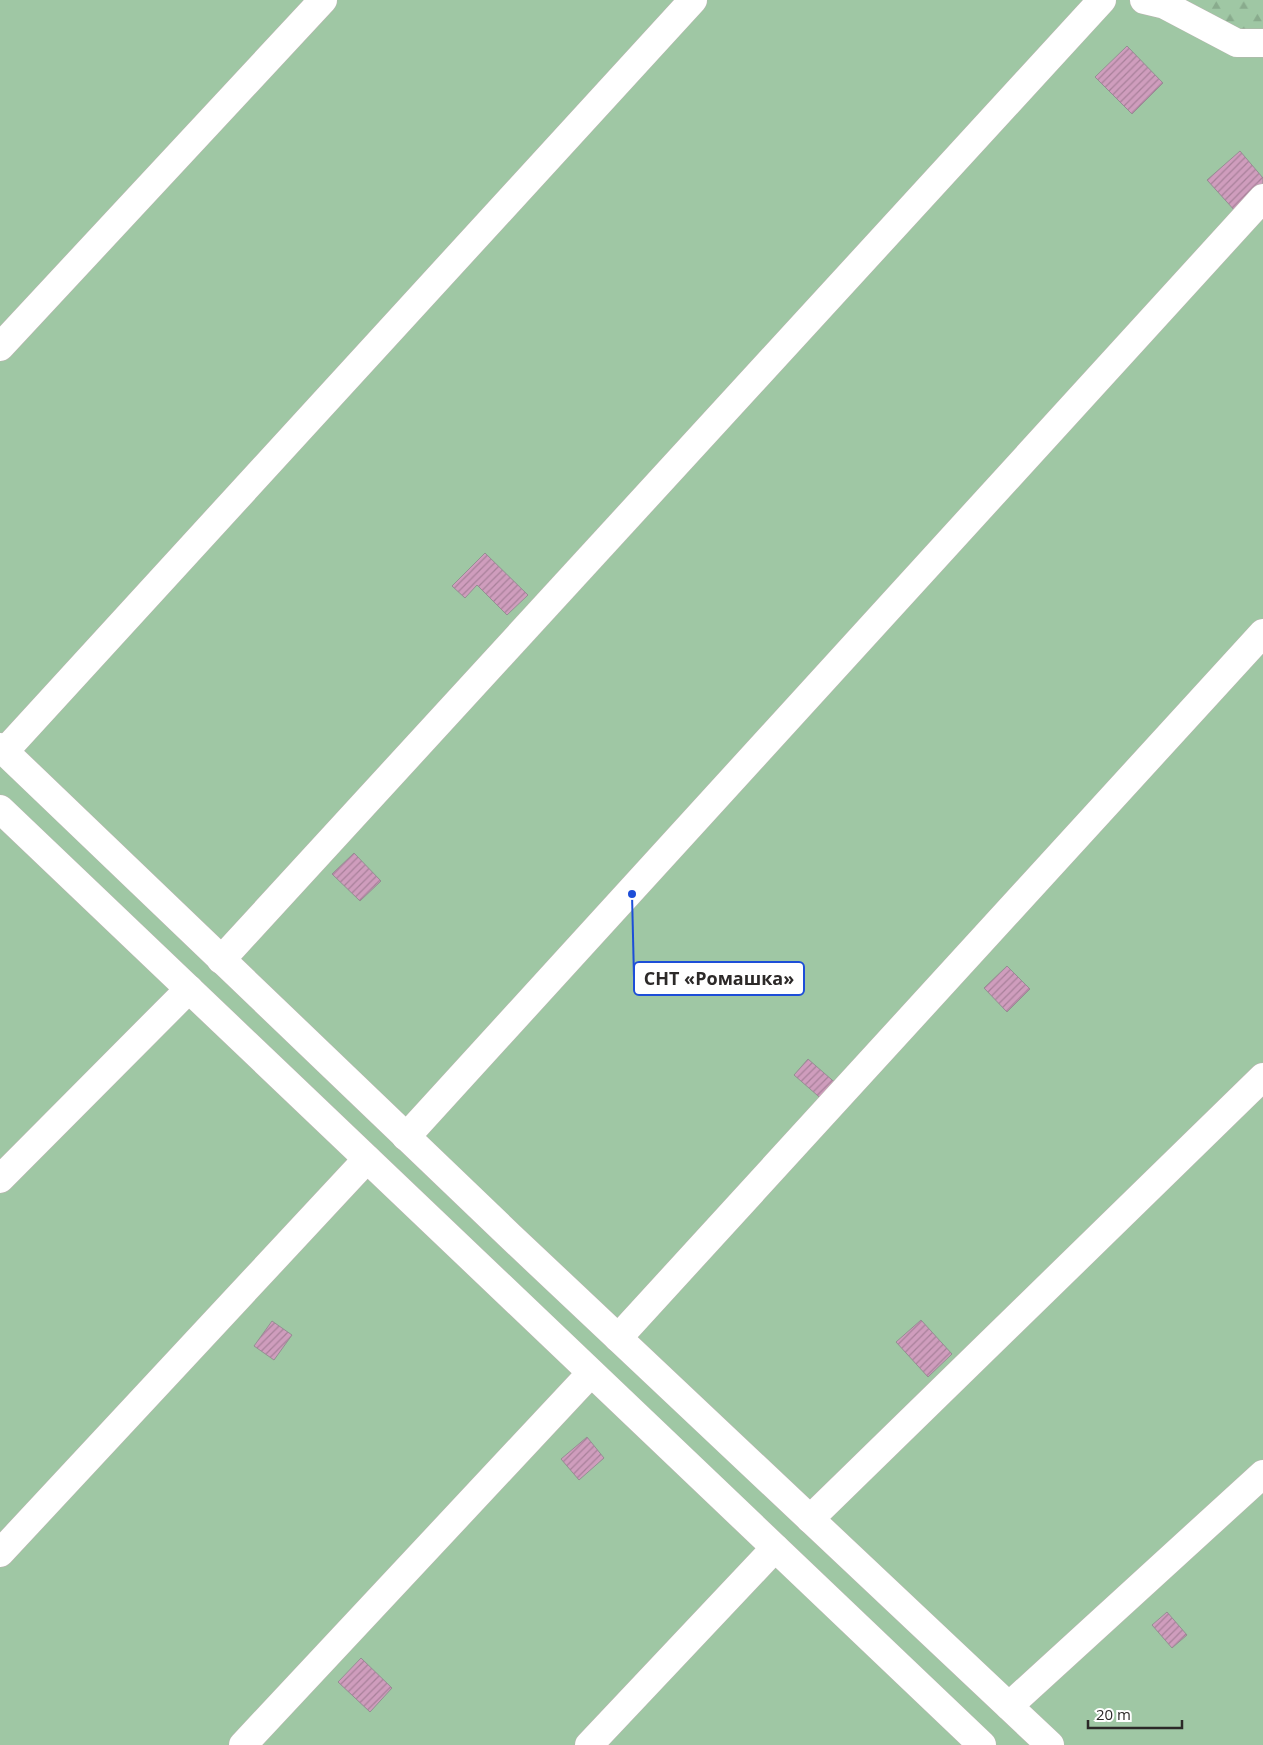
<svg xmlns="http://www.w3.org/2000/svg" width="1263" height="1745" viewBox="0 0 1263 1745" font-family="'Open Sans',sans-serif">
<defs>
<pattern id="forest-firs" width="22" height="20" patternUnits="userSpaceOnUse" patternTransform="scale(1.25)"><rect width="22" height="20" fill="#9fc7a4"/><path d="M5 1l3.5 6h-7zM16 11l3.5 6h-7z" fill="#89ab8d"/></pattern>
<pattern id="building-hatch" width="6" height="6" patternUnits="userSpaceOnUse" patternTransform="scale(1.25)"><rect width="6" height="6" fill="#cf9dbd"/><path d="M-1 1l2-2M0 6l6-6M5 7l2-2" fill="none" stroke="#a8809a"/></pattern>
</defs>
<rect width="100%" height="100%" fill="#f1eae5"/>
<path fill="url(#forest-firs)" d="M1144,0H1263V43Z"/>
<path fill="#9fc7a4" d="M0,0H1144L1263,43V1745H0Z"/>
<g fill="url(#building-hatch)" stroke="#958f93">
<path d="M1127,46L1163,83L1132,114L1095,77Z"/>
<path d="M1240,151L1263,178V188L1236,212L1207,180Z"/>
<path d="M485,553L528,595L507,615L477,585L465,598L452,586Z"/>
<path d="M354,853L381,881L360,901L332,874Z"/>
<path d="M1007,966L1030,989L1007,1012L984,988Z"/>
<path d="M808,1059L839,1086L825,1102L794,1075Z"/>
<path d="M921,1320L952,1354L928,1377L896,1342Z"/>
<path d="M272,1321L292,1335L274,1360L254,1346Z"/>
<path d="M587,1437L604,1458L579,1480L561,1459Z"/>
<path d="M1167,1612L1187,1635L1172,1648L1152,1625Z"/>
<path d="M361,1658L392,1688L370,1712L338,1682Z"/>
</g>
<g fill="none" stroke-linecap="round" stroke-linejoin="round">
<defs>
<g id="minor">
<path d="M1144,0L1165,5L1237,43H1263"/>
<path d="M0,347L323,0"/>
<path d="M0,747L510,1236L1050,1745"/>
<path d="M4,752L693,0"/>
<path d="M0,809L982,1745"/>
<path d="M221,960L1102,0"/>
<path d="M406,1137L1263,198"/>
<path d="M0,1179L189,989"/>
<path d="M618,1338L1263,633"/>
<path d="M810,1519L1263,1077"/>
<path d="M0,1553L367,1159"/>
<path d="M1009,1706L1263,1474"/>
<path d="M243,1745L591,1373"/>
<path d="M589,1745L775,1548"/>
</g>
</defs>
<use href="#minor" stroke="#bab4b0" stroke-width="29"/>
<use href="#minor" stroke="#fff" stroke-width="28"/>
</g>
<path fill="none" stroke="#1d4ed8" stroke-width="2" d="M632 894L634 978"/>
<circle fill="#1d4ed8" stroke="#fff" stroke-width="2" cx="632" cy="894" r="5"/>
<rect fill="#fff" stroke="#1d4ed8" stroke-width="2" x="634" y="962" width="170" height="33" rx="5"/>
<g font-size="18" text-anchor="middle" font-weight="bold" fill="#2c2928">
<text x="719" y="985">СНТ «Ромашка»</text>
</g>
<path d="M1088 1720v8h94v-8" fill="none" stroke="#2c2928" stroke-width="2.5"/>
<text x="1096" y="1720" font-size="15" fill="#2c2928" stroke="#ffffff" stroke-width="4" paint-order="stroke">20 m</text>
</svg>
